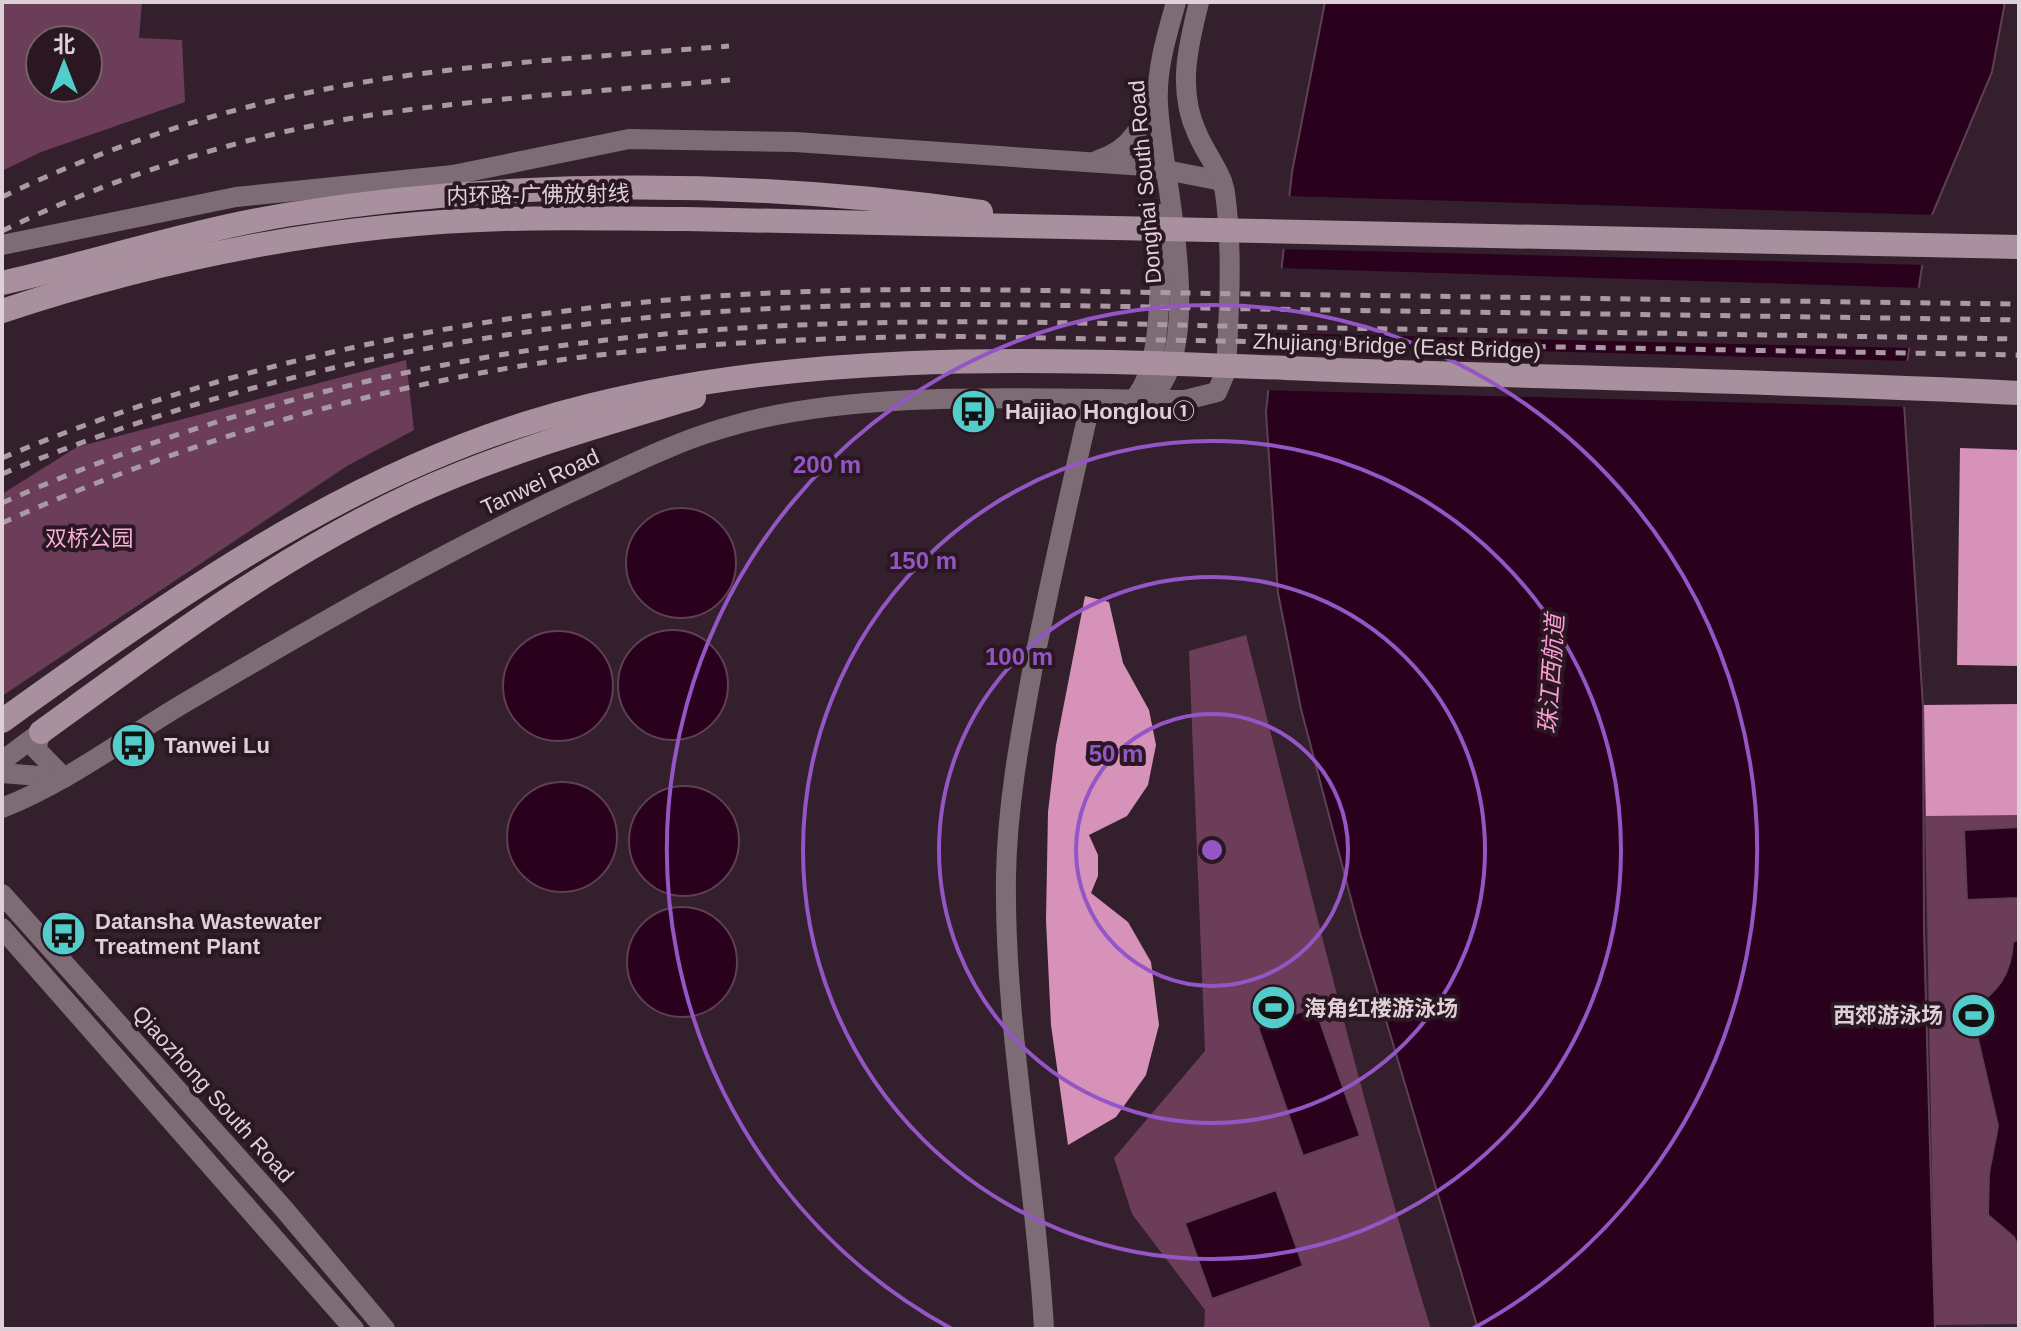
<svg xmlns="http://www.w3.org/2000/svg" width="2021" height="1331" viewBox="0 0 2021 1331" font-family="Arial,'Noto Sans SC',sans-serif">
<rect width="100%" height="100%" fill="#34202c"/>
<g fill="#6b3d59" fill-rule="evenodd">
<path d="M2,2H142L139,38L182,40L185,102L41,152L2,171ZM40,40H88V88H40Z"/>
<path d="M406,360L414,430L347,466L2,696V494L77,447Z"/>
<path d="M1246,635C1305,867 1360,1100 1431,1329H1204L1205,1310L1132,1214L1114,1158L1205,1051L1189,651Z"/>
<path d="M2019,705V1324L1935,1325L1923,707Z"/>
</g>
<g fill="#29011c" stroke="#5f3f54" stroke-width="2">
<path d="M1325,2H2005L1992,72L1929,222L1903,388L1923,707L1924,931L1935,1329H1478L1360,933L1301,709L1278,593L1266,412L1292,172Z"/>
<circle cx="681" cy="563" r="55"/>
<circle cx="673" cy="685" r="55"/>
<circle cx="558" cy="686" r="55"/>
<circle cx="562" cy="837" r="55"/>
<circle cx="684" cy="841" r="55"/>
<path d="M2019,827V898L1967,900L1964,830Z"/>
<circle cx="682" cy="962" r="55"/>
<path d="M2019,939V1249L2014,1237L1988,1215L1989,1173L1998,1126L1971,1009C1998,992 2011,975 2013,942Z"/>
<path d="M1315,1007L1360,1136L1303,1156L1258,1027Z"/>
<path d="M1276,1190L1303,1266L1212,1299L1185,1223Z"/>
</g>
<g fill="#34202c">
<path d="M1285,196L1936,215L1927,265L1280,249Z"/>
<path d="M1278,268L1923,288L1913,348L1271,333Z"/>
<path d="M1270,344L1911,361L1908,407L1265,390Z"/>
</g>
<g fill="#d792ba">
<path d="M1960,448L2019,450V666L1957,665Z"/>
<path d="M1085,596L1109,602L1123,663L1149,710L1156,745L1148,785L1127,816L1089,835L1098,855V876L1091,893L1128,922L1151,962L1159,1025L1146,1075L1116,1117L1068,1145L1051,1025L1046,920L1048,812L1056,745Z"/>
<path d="M2019,704V815L1926,816L1924,705Z"/>
</g>
<g fill="none" stroke-linecap="round" stroke-linejoin="round">
<g stroke="#7d6c75" stroke-width="20">
<path d="M1098,160C1133,149 1143,125 1153,93"/>
<path d="M2,245L236,197L453,175L629,139L795,142L1145,166L1222,181"/>
<path d="M1133,400C1167,365 1158,264 1161,214"/>
<path d="M1148,400C1210,349 1161,176 1158,104C1156,69 1167,35 1176,2"/>
<path d="M41,732L36,749L64,778"/>
<path d="M2,761L41,732"/>
<path d="M2,773L64,778"/>
<path d="M2,808C68,782 125,738 186,702C313,627 441,553 576,490C624,468 672,443 724,428C857,387 1044,400 1185,400L1217,392L1226,371C1229,313 1233,250 1225,193C1222,172 1205,153 1197,133C1177,90 1188,46 1199,2"/>
<path d="M2,894L284,1209L385,1329"/>
<path d="M2,928L354,1329"/>
<path d="M1044,1329C1036,1178 1004,1028 1006,877C1007,804 1021,732 1034,661C1052,574 1071,487 1091,401"/>
</g>
<g stroke="#a9909e" stroke-width="24">
<path d="M2,283C99,261 193,230 291,214C518,178 754,180 981,212"/>
<path d="M2,311C162,258 334,224 504,219C565,217 625,219 686,219L2019,247"/>
<path d="M2,721C167,603 337,481 534,421C801,340 1089,361 1364,371C1582,378 1801,382 2019,393"/>
<path d="M41,732C161,645 278,557 413,494C504,452 599,426 694,397"/>
</g>
<g stroke="#a999a2" stroke-width="5" stroke-dasharray="10 10" stroke-linecap="butt">
<path d="M2,197C108,146 221,109 336,87C465,63 598,57 729,46"/>
<path d="M2,231C121,173 254,132 385,113C499,97 615,90 730,80"/>
<path d="M2,458C229,362 474,313 718,296C895,284 1074,292 1251,294C1507,297 1763,301 2019,304"/>
<path d="M2,474C266,363 555,313 841,306C981,302 1121,307 1261,309C1514,313 1766,316 2019,320"/>
<path d="M2,503C210,410 438,354 665,334C866,315 1069,323 1270,327C1520,331 1769,335 2019,339"/>
<path d="M2,523C177,444 363,389 553,361C679,343 806,339 933,336L2019,355"/>
</g>
</g>
<g fill="none" stroke="#9455c5" stroke-width="4">
<circle cx="1212" cy="850" r="136"/>
<circle cx="1212" cy="850" r="273"/>
<circle cx="1212" cy="850" r="409"/>
<path d="M952 1329A545 545 0 1 1 1472 1329"/>
</g>
<defs>
<symbol id="bus-disc" viewBox="-11 -11 22 22"><circle r="9.5" fill="#52cdcc" stroke="#2a1722"/><path d="M-5-6H5V4H4V6H2V4H-2V6H-4V4H-5ZM-3.5-4V0h7V-4ZM-3.5 1.2v1.5H-2V1.2ZM2 1.2v1.5H3.5V1.2Z" fill="#111"/></symbol>
<symbol id="stadium-disc" viewBox="-11 -11 22 22"><circle r="9.5" fill="#52cdcc" stroke="#2a1722"/><path d="M0-5a6.5 5 0 1 0 0 10a6.5 5 0 1 0 0-10ZM-3.5-1.8h7v3.6h-7Z" fill="#111"/></symbol>
</defs>
<g fill-rule="evenodd">
<use href="#bus-disc" x="948" y="386" width="51" height="51"/>
<use href="#bus-disc" x="108" y="720" width="51" height="51"/>
<use href="#bus-disc" x="38" y="908" width="51" height="51"/>
<use href="#stadium-disc" x="1248" y="982" width="51" height="51"/>
<use href="#stadium-disc" x="1948" y="990" width="51" height="51"/>
</g>
<g text-anchor="middle" dominant-baseline="central" stroke-width="8" stroke-linejoin="round" paint-order="stroke">
<g font-size="22" fill="#ded0d7" stroke="#2a1722">
<text transform="translate(1145 182) rotate(-95)">Donghai South Road</text>
<text transform="translate(538 195) rotate(-1)">内环路-广佛放射线</text>
<text transform="translate(1397 346) rotate(2)">Zhujiang Bridge (East Bridge)</text>
<text transform="translate(540 482) rotate(-25)">Tanwei Road</text>
<text transform="translate(213 1094) rotate(48)">Qiaozhong South Road</text>
</g>
<g font-size="22" font-weight="bold" fill="#ded0d7" stroke="#2a1722" text-anchor="start">
<text x="1005" y="411">Haijiao Honglou①</text>
<text x="164" y="745">Tanwei Lu</text>
<text x="95" y="921">Datansha Wastewater<tspan x="95" dy="25">Treatment Plant</tspan></text>
<text x="1304" y="1008">海角红楼游泳场</text>
<text x="1943" y="1015" text-anchor="end">西郊游泳场</text>
</g>
<g font-size="22" fill="#f9afda" stroke="#2a1722">
<text x="89" y="538">双桥公园</text>
</g>
<g font-size="24" font-style="italic" fill="#f89cd2" stroke="#2a1722">
<text transform="translate(1551 674) rotate(-86)">珠江西航道</text>
</g>
</g>
<circle cx="1212" cy="850" r="12" fill="#9455c5" stroke="#2a1722" stroke-width="4"/>
<g font-size="24" text-anchor="middle" font-weight="bold" fill="#9455c5" stroke="#2a1722" stroke-width="8" stroke-linejoin="round" paint-order="stroke">
<text x="827" y="473">200 m</text>
<text x="923" y="569">150 m</text>
<text x="1019" y="665">100 m</text>
<text x="1116" y="762">50 m</text>
</g>
<rect width="2021" height="1331" fill="none" stroke="#ded0d7" stroke-width="8"/>
<g transform="translate(64 64)"><circle r="38" fill="#2a1722" stroke="#72616a" stroke-width="2"/>
<path d="M0-6L14 30L0 20L-14 30Z" fill="#52cdcc"/>
<text y="-12" font-size="22" font-weight="bold" text-anchor="middle" fill="#ded0d7">北</text>
</g>
</svg>
